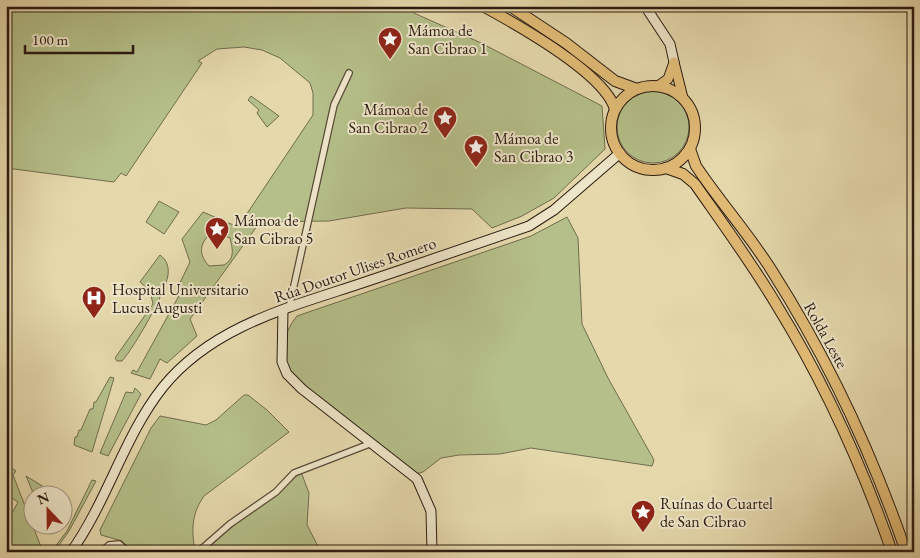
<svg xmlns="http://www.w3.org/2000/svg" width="920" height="558" viewBox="0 0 920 558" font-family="'EB Garamond',serif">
<rect width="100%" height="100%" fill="#e5d9ac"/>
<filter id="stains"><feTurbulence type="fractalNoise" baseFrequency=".004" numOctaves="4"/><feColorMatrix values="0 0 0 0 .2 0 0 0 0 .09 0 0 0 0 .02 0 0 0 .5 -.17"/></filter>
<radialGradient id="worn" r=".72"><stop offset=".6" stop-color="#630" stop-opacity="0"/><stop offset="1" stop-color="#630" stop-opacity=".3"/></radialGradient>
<g fill="#b5bf89" stroke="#706c4d" fill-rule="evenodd">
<path d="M6,6H398L479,42L602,106L605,149L554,198L522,216L492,228L472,209L406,208L329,221L260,222L190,319L197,336L167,363L160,359L150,379L131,373L133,370L137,372L181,292L177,289L190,262L182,239L203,212L238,227L313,115V93L310,83L280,58L262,50L244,47L217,49L198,61L202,63L126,176L121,173L114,182L6,168ZM217,233L230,238C232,248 236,258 224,265L209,266C201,257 198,248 207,237Z"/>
<circle cx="653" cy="127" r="36"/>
<path d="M251,96L279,116L267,127L257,113L259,110L248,100Z"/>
<path d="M159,201L179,212L164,234L146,222Z"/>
<path d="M567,217L578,238L582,324L608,378L654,460L652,466L531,448L500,454L459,455L441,458L423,472L415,474C381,448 346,421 313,393C305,386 293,378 288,369C279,352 285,330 297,316L531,236Z"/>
<path d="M160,255C167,260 169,267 168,275C165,294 135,346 122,361H117L115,358L153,304L150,291L140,282Z"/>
<path d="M110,377L114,378L92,452L74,445L75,437H77L79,430H81L90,409H93L94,402H96Z"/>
<path d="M135,388L141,394L108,456L100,453L126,392L133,393Z"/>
<path d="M244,395H248L267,410L289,432L204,496C192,513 191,529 195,550L193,552H132L122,541L101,535L100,530L151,428L160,416L206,425L216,420Z"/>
<path d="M6,464L16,471L13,475L43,552H6V518L9,519L18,502L6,494Z"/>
<path d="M301,472L309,493L307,525L321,552H204C233,522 271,501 301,472Z"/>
<path d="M26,476L57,495H34Z"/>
<path d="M92,480L96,481L69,531L54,552H51L67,531Z"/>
</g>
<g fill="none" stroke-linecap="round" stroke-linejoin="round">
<defs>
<g id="street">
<path d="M289,308L334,105L349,73"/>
<path d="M102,552L109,545L119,544L128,552"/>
<path d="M198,552L230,524L276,492L294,473L372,443"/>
</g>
<g id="secondary">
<path d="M645,6L670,44L674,62"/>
<path d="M283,310L282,362L287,374L302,389L417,479L431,511L432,552"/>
<path d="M71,552C108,500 124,436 163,387C214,324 295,306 368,281C422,263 476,244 529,226L554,210L620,153"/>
</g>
<g id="primary">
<path d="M674,62L683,98"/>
<path d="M658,86L668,79L673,65"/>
</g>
<g id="highway">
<path d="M483,6C516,24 604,73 615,109"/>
<path d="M510,6L566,43L615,81L637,89"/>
<circle cx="653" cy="128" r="42"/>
<path d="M690,149L696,166C720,202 749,234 772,271C828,359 872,453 906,552"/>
<path d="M666,168L683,174L695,184C723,224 751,262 776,304C824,382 862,465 892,552"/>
</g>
</defs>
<use href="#street" stroke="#594a38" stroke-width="8"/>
<use href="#secondary" stroke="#2a1a11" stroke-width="11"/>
<use href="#primary" stroke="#2a1a11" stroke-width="11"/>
<use href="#highway" stroke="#2a1a11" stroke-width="12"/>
<use href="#street" stroke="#eee6c9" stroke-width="5.5"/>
<use href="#secondary" stroke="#eee6c9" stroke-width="9"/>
<use href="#primary" stroke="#e2bc76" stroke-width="9"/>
<use href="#highway" stroke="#e2bc76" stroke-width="10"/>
</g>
<defs>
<symbol id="sight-pin" viewBox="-11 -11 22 30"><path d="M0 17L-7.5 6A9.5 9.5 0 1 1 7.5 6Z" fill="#8f2418" stroke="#eee6c9"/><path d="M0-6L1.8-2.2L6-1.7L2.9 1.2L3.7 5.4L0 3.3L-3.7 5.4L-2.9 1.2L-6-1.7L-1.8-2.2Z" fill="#fff"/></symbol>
<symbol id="hospital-pin" viewBox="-11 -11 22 30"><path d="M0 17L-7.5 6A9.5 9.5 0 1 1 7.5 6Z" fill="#8f2418" stroke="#eee6c9"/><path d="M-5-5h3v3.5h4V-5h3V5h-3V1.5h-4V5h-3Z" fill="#fff"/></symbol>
</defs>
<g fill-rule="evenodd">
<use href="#sight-pin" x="376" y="25" width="28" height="38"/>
<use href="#sight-pin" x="431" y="104" width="28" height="38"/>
<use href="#sight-pin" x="462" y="133" width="28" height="38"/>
<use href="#sight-pin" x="203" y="215" width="28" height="38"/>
<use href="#hospital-pin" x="80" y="284" width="28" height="38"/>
<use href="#sight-pin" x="629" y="498" width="28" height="38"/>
</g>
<g text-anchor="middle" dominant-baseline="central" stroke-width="4" stroke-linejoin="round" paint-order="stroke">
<g font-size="16" fill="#2a1a11" stroke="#eee6c9" text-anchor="start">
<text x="408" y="30">Mámoa de<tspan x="408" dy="18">San Cibrao 1</tspan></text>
<text x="428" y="109" text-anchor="end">Mámoa de<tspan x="428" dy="18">San Cibrao 2</tspan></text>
<text x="494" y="138">Mámoa de<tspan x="494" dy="18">San Cibrao 3</tspan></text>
<text x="234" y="220">Mámoa de<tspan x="234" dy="18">San Cibrao 5</tspan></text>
<text x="112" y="289">Hospital Universitario<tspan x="112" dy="18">Lucus Augusti</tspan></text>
<text x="660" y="503">Ruínas do Cuartel<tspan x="660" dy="18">de San Cibrao</tspan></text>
</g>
<g font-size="16" fill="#2a1a11" stroke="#eee6c9">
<text transform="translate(355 270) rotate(-19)">Rúa Doutor Ulises Romero</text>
<text transform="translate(826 335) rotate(61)">Rolda Leste</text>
</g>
</g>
<rect width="920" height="558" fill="none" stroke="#e5d9ac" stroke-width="25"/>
<rect x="8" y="8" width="905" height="543" fill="none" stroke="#2a1a11" stroke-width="2.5"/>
<rect x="12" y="12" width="895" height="533" fill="none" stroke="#2a1a11"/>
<g transform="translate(48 510) rotate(338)"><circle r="24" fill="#eee6c9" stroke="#a0947f"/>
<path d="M0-4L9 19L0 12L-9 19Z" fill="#8f2418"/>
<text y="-8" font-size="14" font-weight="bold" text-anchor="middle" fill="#2a1a11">N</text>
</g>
<path d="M25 45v8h108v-8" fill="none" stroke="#2a1a11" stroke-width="2.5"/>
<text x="32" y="45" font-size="15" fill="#2a1a11" stroke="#eee6c9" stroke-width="4" paint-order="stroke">100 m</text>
<rect width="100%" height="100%" filter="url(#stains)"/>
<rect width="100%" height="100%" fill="url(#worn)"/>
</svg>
